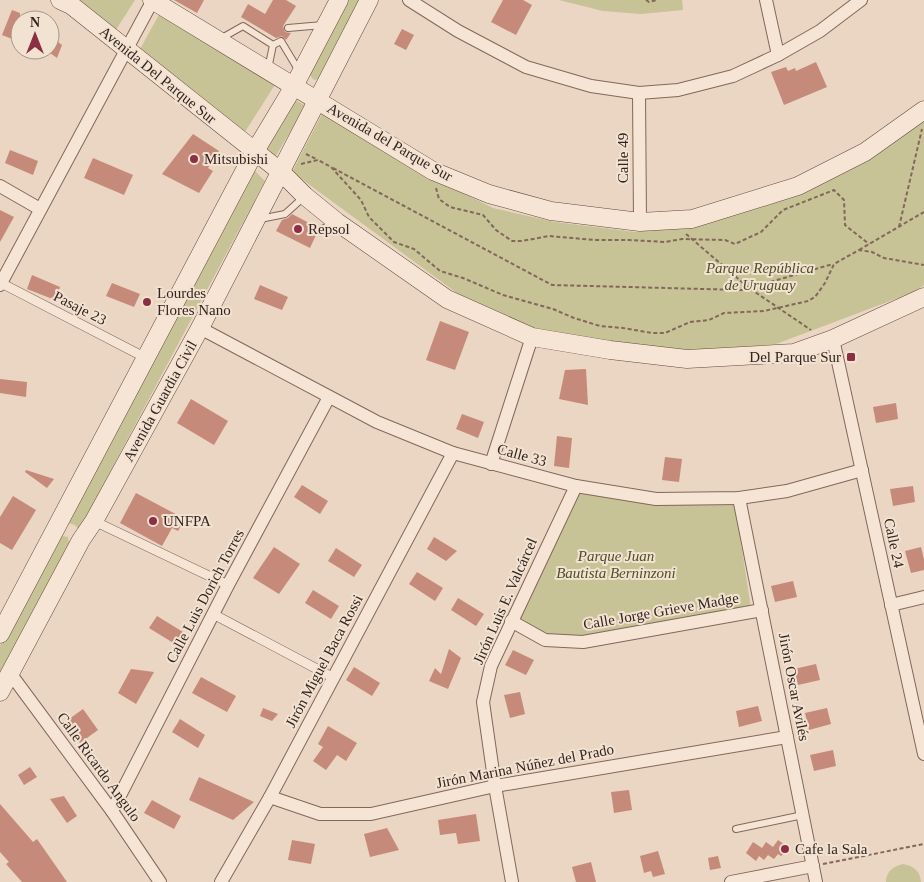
<svg xmlns="http://www.w3.org/2000/svg" width="924" height="882" viewBox="0 0 924 882" font-family="'Times New Roman',serif">
<rect width="100%" height="100%" fill="#ead6c2"/>
<g fill="#c7c397">
<path d="M67,0H135L114,33Z"/>
<path d="M345,0H364L322,78L314,80L308,73Z"/>
<path d="M559,0H682L683,10L641,14L603,11Z"/>
<path d="M161,11L276,83L243,135L139,51Z"/>
<path d="M295,100L306,106L275,157L265,151Z"/>
<path d="M323,112L439,181L493,208L555,222L635,232L686,227L786,199L853,167L924,120V285L914,292L776,344L677,353L535,328L461,296L292,172Z"/>
<path d="M254,170L265,181L79,530L75,525L65,522Z"/>
<path d="M577,490L735,503L751,609L582,638L546,636L517,619Z"/>
<path d="M62,536L68,537L70,548L0,674V646L56,542Z"/>
<path d="M903,864C914,866 920,871 921,882H886C886,872 893,866 903,864Z"/>
</g>
<g fill="#c68a7a">
<path d="M174,0H204L197,13Z"/>
<path d="M273,0H286L296,6L283,26L285,32L291,33L286,40L282,36L276,38L241,17L248,4L265,14Z"/>
<path d="M503,0H523L532,5L516,35L491,22Z"/>
<path d="M12,10L20,13V42L2,35Z"/>
<path d="M402,29L414,35L406,50L394,44Z"/>
<path d="M50,36L62,45L57,58L50,53Z"/>
<path d="M816,62L827,87L784,105L771,72L786,67L788,71L795,68L796,71Z"/>
<path d="M193,134L219,151L208,168L213,171L199,193L162,174Z"/>
<path d="M10,150L38,161L33,175L5,163Z"/>
<path d="M93,158L133,175L124,195L84,178Z"/>
<path d="M0,210L14,217L0,242Z"/>
<path d="M292,214L317,227L314,230L316,235L310,248L276,231L282,220L288,218Z"/>
<path d="M32,275L60,287L55,300L27,289Z"/>
<path d="M112,283L140,294L134,307L106,296Z"/>
<path d="M260,285L288,297L282,310L254,299Z"/>
<path d="M440,321L469,332L455,370L426,360Z"/>
<path d="M586,369L588,405L559,399L565,370Z"/>
<path d="M0,379L27,382L26,397L0,393Z"/>
<path d="M191,399L228,421L214,445L177,423Z"/>
<path d="M896,403L898,419L876,423L873,407Z"/>
<path d="M462,414L484,422L478,438L456,429Z"/>
<path d="M557,436L572,438L569,468L554,466Z"/>
<path d="M665,457L682,459L679,482L662,480Z"/>
<path d="M26,470L54,479L47,488L25,472Z"/>
<path d="M302,485L328,501L320,514L294,497Z"/>
<path d="M913,486L915,502L893,506L890,489Z"/>
<path d="M136,493L185,519L178,531L172,528L162,546L120,523Z"/>
<path d="M13,496L36,510L12,550L0,543V517Z"/>
<path d="M434,537L457,551L446,561L427,549Z"/>
<path d="M274,547L300,564L279,594L253,578Z"/>
<path d="M921,547L924,559V570L911,573L905,551Z"/>
<path d="M336,548L362,565L354,577L328,561Z"/>
<path d="M417,572L443,588L435,601L409,584Z"/>
<path d="M793,581L797,597L775,602L771,586Z"/>
<path d="M313,590L339,606L331,619L305,603Z"/>
<path d="M458,598L484,614L476,626L451,610Z"/>
<path d="M157,616L183,632L175,644L149,628Z"/>
<path d="M449,649L461,658L448,689L429,681L435,668L441,674Z"/>
<path d="M513,650L534,660L526,675L505,665Z"/>
<path d="M816,664L820,680L798,685L794,669Z"/>
<path d="M354,667L380,683L372,696L346,680Z"/>
<path d="M131,669L154,672L136,704L118,693Z"/>
<path d="M201,677L236,696L227,712L192,693Z"/>
<path d="M520,692L525,714L510,718L504,695Z"/>
<path d="M758,706L762,721L739,727L736,711Z"/>
<path d="M263,708L278,714L272,721L260,716Z"/>
<path d="M827,708L831,724L809,730L805,713Z"/>
<path d="M83,709L98,730L80,743L65,722Z"/>
<path d="M180,719L205,735L198,748L172,732Z"/>
<path d="M328,726L357,743L346,761L337,755L326,770L313,761L323,747L318,744Z"/>
<path d="M833,750L836,766L814,771L810,755Z"/>
<path d="M30,767L37,777L24,785L18,775Z"/>
<path d="M199,777L254,802L233,820L189,800Z"/>
<path d="M629,790L632,810L614,813L611,792Z"/>
<path d="M64,796L77,816L67,823L50,799Z"/>
<path d="M152,800L181,816L174,829L144,813Z"/>
<path d="M0,804L33,842L37,839L67,882H22L6,864L9,862L0,852Z"/>
<path d="M476,814L480,841L458,844L456,833L440,835L438,820Z"/>
<path d="M387,828L399,850L370,857L364,834Z"/>
<path d="M292,840L315,844L311,864L288,860Z"/>
<path d="M778,840L791,849L781,856L778,854L774,859L768,855L764,860L759,856L756,861L746,853L753,842L762,848L766,842L773,847Z"/>
<path d="M658,851L665,874L653,877L651,871L644,873L640,856Z"/>
<path d="M718,856L721,868L710,870L708,858Z"/>
<path d="M591,862L596,882H576L572,867Z"/>
</g>
<g fill="none" stroke-linecap="round" stroke-linejoin="round">
<defs>
<g id="service">
<path d="M288,28L323,25"/>
<path d="M220,39L243,26L273,45L268,69"/>
<path d="M273,45L281,41L299,71"/>
<path d="M260,219L285,214L305,196"/>
<path d="M319,231L335,222"/>
<path d="M736,829L803,815"/>
</g>
<g id="pedestrian">
<path d="M1,283L146,358"/>
<path d="M94,521L228,585"/>
<path d="M213,614L334,678"/>
</g>
<g id="minor">
<path d="M409,0L458,31L526,67L591,86L639,93L678,90L733,76L778,55L820,31L861,0"/>
<path d="M766,0L778,55"/>
<path d="M639,93L640,222"/>
<path d="M0,186L40,209"/>
<path d="M0,285L153,0"/>
<path d="M200,328L377,422L453,453L576,486L656,499L739,498L787,491L862,470"/>
<path d="M833,339L924,754"/>
<path d="M491,464L532,337"/>
<path d="M739,498L816,882"/>
<path d="M891,605L924,597"/>
<path d="M511,621L545,640L583,642L762,610"/>
<path d="M10,673L112,811L160,882"/>
<path d="M270,797L320,814H371L495,786L787,737"/>
<path d="M112,811L228,585L329,397"/>
<path d="M221,882L270,797L453,453"/>
<path d="M512,882L495,786L483,702L491,666L576,486"/>
<path d="M731,882L813,866"/>
</g>
<g id="secondary">
<path d="M60,0L71,5L281,172L305,196L337,222L447,299L532,337L610,350L687,359L794,353L833,339L924,297"/>
<path d="M152,0L433,171L489,194L551,211L640,222L692,219L798,186L865,152L924,110"/>
<path d="M0,634L254,153L294,86L339,0"/>
<path d="M0,692L81,540L94,521L200,328L369,0"/>
</g>
</defs>
<use href="#service" stroke="#83675b" stroke-width="8"/>
<use href="#pedestrian" stroke="#83675b" stroke-width="10"/>
<use href="#minor" stroke="#83675b" stroke-width="14"/>
<use href="#secondary" stroke="#64493e" stroke-width="19"/>
<g stroke="#83675b" stroke-width="2" stroke-dasharray="4 2.5" stroke-linecap="butt">
<path d="M646,0L649,2L657,0"/>
<path d="M306,154L318,160"/>
<path d="M301,164L318,160L331,167L361,200L369,217L394,242L414,249L440,271L463,278L503,295L553,309L574,318L600,326L623,328L652,333H665L690,322L709,320L724,313L764,311L808,301L815,297L825,283L834,264L859,250L872,252L884,258L924,265"/>
<path d="M333,168L552,285L742,290L833,264"/>
<path d="M436,188L439,199L450,207L483,215L496,230L512,241H522L549,236L595,240H629L665,242L682,239L725,240L735,244L761,232L783,210L834,190L844,200L845,225L869,244"/>
<path d="M899,227L922,129"/>
<path d="M686,234L749,288L811,330"/>
<path d="M859,250L924,212"/>
<path d="M823,864L924,844"/>
</g>
<use href="#service" stroke="#f6e5d4" stroke-width="6"/>
<use href="#pedestrian" stroke="#f6e5d4" stroke-width="9"/>
<use href="#minor" stroke="#f6e5d4" stroke-width="12"/>
<use href="#secondary" stroke="#f6e5d4" stroke-width="18"/>
</g>
<g fill="#8d2f44" stroke="#f2e2d1" stroke-width="2">
<circle cx="194" cy="159" r="5"/>
<circle cx="298" cy="229" r="5"/>
<circle cx="147" cy="302" r="5"/>
<rect x="846" y="352" width="10" height="10" rx="2.5"/>
<circle cx="153" cy="521" r="5"/>
<circle cx="785" cy="849" r="5"/>
</g>
<g text-anchor="middle" dominant-baseline="central" stroke-width="4" stroke-linejoin="round" paint-order="stroke">
<g font-size="15" fill="#34241e" stroke="#f2e2d1">
<text transform="translate(158 75) rotate(39)">Avenida Del Parque Sur</text>
<text transform="translate(390 142) rotate(30)">Avenida del Parque Sur</text>
<text transform="translate(623 158) rotate(-90)">Calle 49</text>
<text transform="translate(80 308) rotate(27)">Pasaje 23</text>
<text transform="translate(160 401) rotate(-61)">Avenida Guardia Civil</text>
<text transform="translate(522 455) rotate(15)">Calle 33</text>
<text transform="translate(894 543) rotate(78)">Calle 24</text>
<text transform="translate(205 596) rotate(-62)">Calle Luis Dorich Torres</text>
<text transform="translate(505 601) rotate(-66)">Jirón Luis E. Valcárcel</text>
<text transform="translate(661 611) rotate(-10)">Calle Jorge Grieve Madge</text>
<text transform="translate(324 661) rotate(-62)">Jirón Miguel Baca Rossi</text>
<text transform="translate(794 687) rotate(79)">Jirón Oscar Avilés</text>
<text transform="translate(525 766) rotate(-11)">Jirón Marina Núñez del Prado</text>
<text transform="translate(99 767) rotate(54)">Calle Ricardo Angulo</text>
</g>
<g font-size="15" fill="#34241e" stroke="#f2e2d1" text-anchor="start">
<text x="204" y="159">Mitsubishi</text>
<text x="308" y="229">Repsol</text>
<text x="157" y="293">Lourdes<tspan x="157" dy="17">Flores Nano</tspan></text>
<text x="841" y="357" text-anchor="end">Del Parque Sur</text>
<text x="163" y="521">UNFPA</text>
<text x="795" y="849">Cafe la Sala</text>
</g>
<g font-size="15" font-style="italic" fill="#4d4f26" stroke="#f2e2d1">
<text x="760" y="268">Parque República<tspan x="760" dy="17">de Uruguay</tspan></text>
<text x="616" y="556">Parque Juan<tspan x="616" dy="17">Bautista Berninzoni</tspan></text>
</g>
</g>
<g transform="translate(35 35)"><circle r="24" fill="#f2e2d1" stroke="#a69689"/>
<path d="M0-4L9 19L0 12L-9 19Z" fill="#8d2f44"/>
<text y="-8" font-size="14" font-weight="bold" text-anchor="middle" fill="#34241e">N</text>
</g>
</svg>
